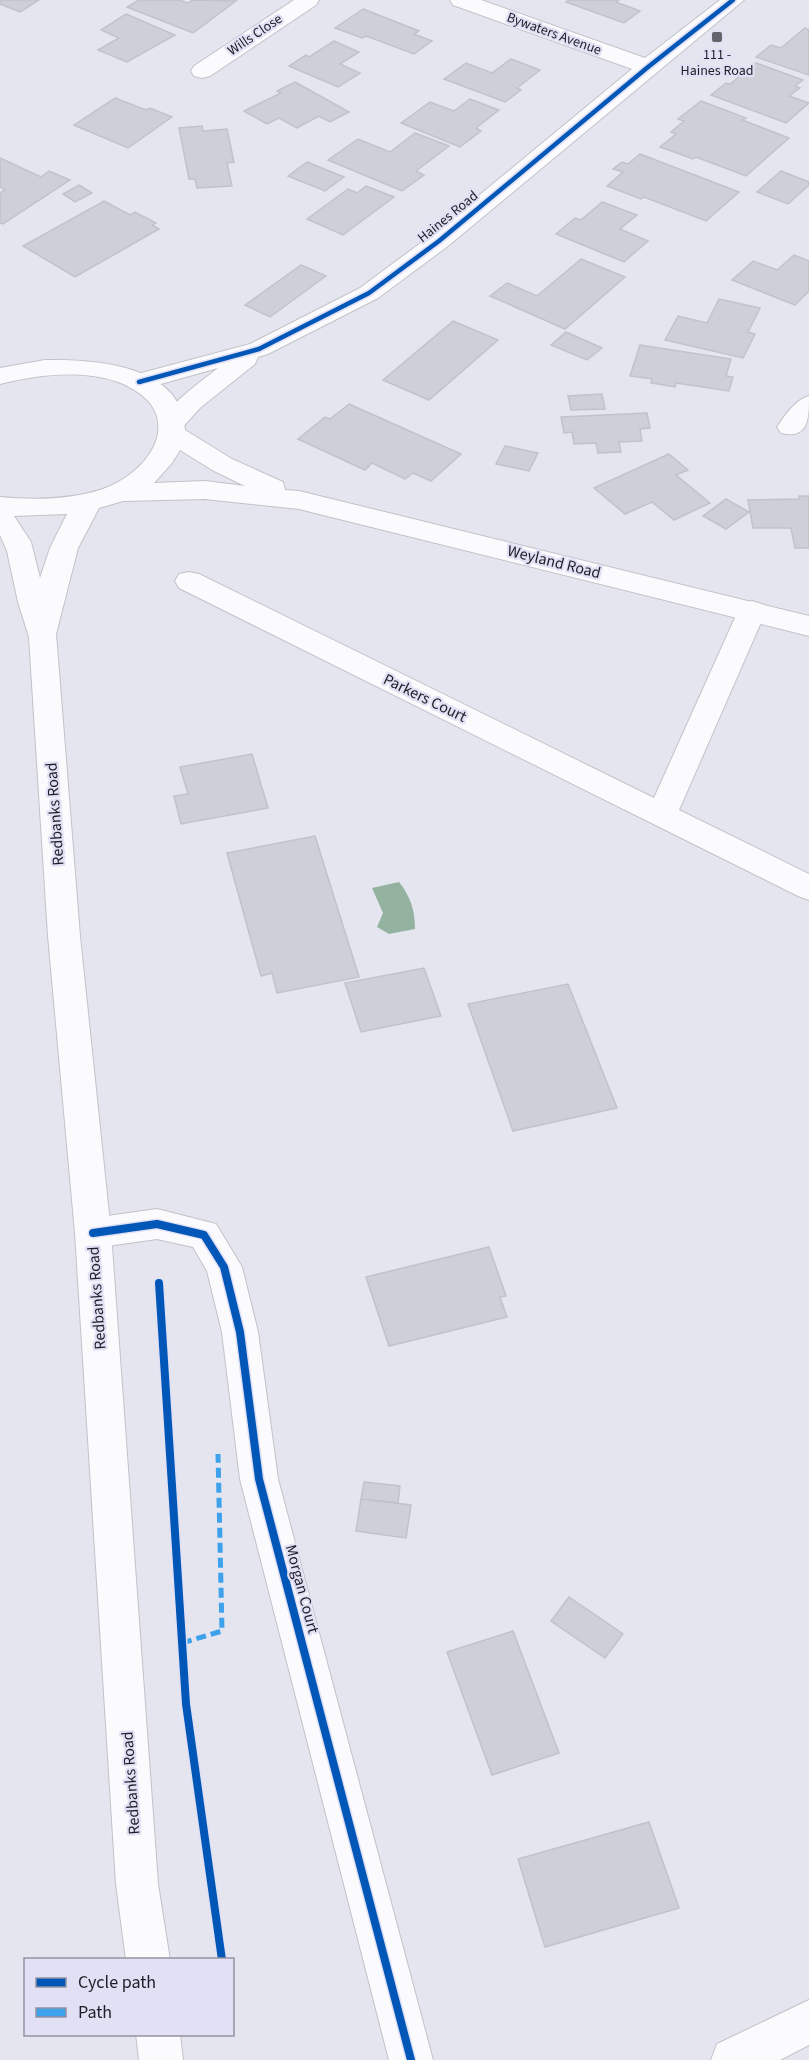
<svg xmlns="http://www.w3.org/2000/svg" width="809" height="2060" viewBox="0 0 809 2060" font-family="'Source Sans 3',sans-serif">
<rect width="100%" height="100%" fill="#e5e5f0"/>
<path fill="#93b2a0" d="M399,882C411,897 415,911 415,929L389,934L377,927L383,913L372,888Z"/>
<g fill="#cfcfd7" stroke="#c2c2cb" stroke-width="1.5">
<path d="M0,0H39L20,12L0,4Z"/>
<path d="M139,0H179L188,3L193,0L236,1L193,33L127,7Z"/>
<path d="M569,0H619L616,2L640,11L624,23L566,2Z"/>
<path d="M363,9L419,31L414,34L432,41L414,54L366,36L362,38L335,28Z"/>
<path d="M126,14L175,35L127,62L98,50L119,38L101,30Z"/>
<path d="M805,28L809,30V75L756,57L771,45L781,48Z"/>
<path d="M334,41L359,52L340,64L360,73L338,87L289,66L306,55L309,57Z"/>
<path d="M511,59L540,70L517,88L521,90L505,102L444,79L466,63L492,73Z"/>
<path d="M756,63L803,80L795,86L800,88L789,96L809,103L786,123L711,95L726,83L730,84Z"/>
<path d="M295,82L349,112L330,122L319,116L297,128L279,118L267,124L244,111L281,93L277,91Z"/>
<path d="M115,98L146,110L150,108L172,117L128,148L74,125Z"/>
<path d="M470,99L499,110L476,128L481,131L460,147L401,123L430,102L454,111Z"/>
<path d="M701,101L746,118L742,120L789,138L746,176L696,157L693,159L660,147L676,134L671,132L684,121L678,119Z"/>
<path d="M202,126L203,131L227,129L234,162L227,163L232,186L197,188L195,179H189L179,128Z"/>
<path d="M415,133L449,146L416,171L424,175L402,191L328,160L358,139L390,152Z"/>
<path d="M640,154L739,192L706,221L644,197L641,199L607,186L623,172L613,169L622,162L628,164Z"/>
<path d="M0,158L41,177L49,171L70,180L3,224L0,223V193L5,190L0,187Z"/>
<path d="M307,162L344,177L325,191L288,176Z"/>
<path d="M781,171L809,182V185L788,204L757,192Z"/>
<path d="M79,185L92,193L75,202L63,194Z"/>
<path d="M366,186L394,197L343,235L307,219L348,189L357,193Z"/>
<path d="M104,201L130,215L135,212L156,223L152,225L159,229L75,277L23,246Z"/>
<path d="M602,202L637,215L620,229L648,241L624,262L556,234L575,218L581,220Z"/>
<path d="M794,255L809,261V291L795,305L732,280L753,261L777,270Z"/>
<path d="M581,259L625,277L565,329L490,296L507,283L537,296Z"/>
<path d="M301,265L326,276L270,317L245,305Z"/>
<path d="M719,299L760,308L748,332L755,334L743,358L665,340L678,316L707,323Z"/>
<path d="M453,321L498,340L429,400L383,380Z"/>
<path d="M566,332L602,348L587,360L551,345Z"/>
<path d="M640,345L731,359L726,376L733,377L729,391L676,383L675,387L651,383L652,379L630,376Z"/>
<path d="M602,394L605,409L571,410L568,396Z"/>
<path d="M349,404L461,454L431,481L413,473L405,479L372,463L365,470L298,439L325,417L330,419Z"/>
<path d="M647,413L650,428L640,429L642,441L619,442L621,452L598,453L596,443L574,444L572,432L564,433L561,417Z"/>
<path d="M505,446L538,453L529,471L496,464Z"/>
<path d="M669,454L688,470L676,475L710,503L674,520L652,502L625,514L594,488Z"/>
<path d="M799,496H809V548H795L791,528H753L748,500L799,499Z"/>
<path d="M726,499L749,512L726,529L703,516Z"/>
<path d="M252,754L268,808L181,824L174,796L188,794L180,767Z"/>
<path d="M315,836L359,977L277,993L272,973L261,976L227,853Z"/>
<path d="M424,968L441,1016L361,1032L345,983Z"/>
<path d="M568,984L617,1108L513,1131L468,1004Z"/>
<path d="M489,1247L506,1296L500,1297L507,1317L389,1346L366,1277Z"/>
<path d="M364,1482L400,1486L398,1503L361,1499Z"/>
<path d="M361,1499L411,1505L406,1538L356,1531Z"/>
<path d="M569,1597L623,1634L605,1658L551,1621Z"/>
<path d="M513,1631L559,1753L492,1775L447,1652Z"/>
<path d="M649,1822L679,1908L545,1947L518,1859Z"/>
</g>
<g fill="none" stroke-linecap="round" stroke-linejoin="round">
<defs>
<g id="street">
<path d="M294,0H319L316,5L210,76L202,78L194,76L191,71L194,66Z"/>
<path d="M450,0H481L645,58L720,0H744L448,246L378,298L268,354L258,357L255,364L200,408L181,429L172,431L163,429L159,423C174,400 197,385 218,368L139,390L130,388L126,382L130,376L250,344L360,288L430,236L632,69L453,5Z"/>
<path d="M809,396C809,417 809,440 781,433L777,427C785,415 795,400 809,396Z"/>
<path d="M189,572L199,574L654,798L738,611L742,604L752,601L762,604L766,611L679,810L809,874V900L798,896L179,588L175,581L179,574Z"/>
<path d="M157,1209L216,1224L242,1267L258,1332L278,1479L433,2060H389L240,1479L222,1332L207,1271L193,1247L157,1239L93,1248L81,1244L75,1233L81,1222L93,1218Z"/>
<path d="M809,2000V2045L780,2060H711L717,2044Z"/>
</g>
<g id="secondary">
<path d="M45,360C93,359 183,364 185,430L232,459L283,482L285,490L299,491L809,616V636L299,509L205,499L123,501L99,508L78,548L56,634L80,936L111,1233L158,1884L170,1960H126L116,1884L75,1233L48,936L29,637L18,602L7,551L0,535V497C33,500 68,500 100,490C156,471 189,409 118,382C82,369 36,375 0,384V368ZM180,450L214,471L245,486L205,481L154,483L172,463ZM67,514L50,548L40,578L31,542L14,516Z"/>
<path d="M136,2034H180L183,2060H139Z"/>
</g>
</defs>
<use href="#street" stroke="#c2c2ca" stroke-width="2"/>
<use href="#secondary" stroke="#c2c2ca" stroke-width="2"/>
<use href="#street" fill="#fbfbfd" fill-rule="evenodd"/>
<use href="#secondary" fill="#fbfbfd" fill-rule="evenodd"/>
<path stroke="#3da2eb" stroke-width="5" stroke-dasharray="10 5" stroke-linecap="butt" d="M182,1643L222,1631L218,1454"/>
<defs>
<path id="cycleway-far1" d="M139,382L259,349L369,293L439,241L648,67L733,0"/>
<g id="cycleway">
<path d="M93,1233L157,1224L204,1235L224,1267L240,1332L259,1479L411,2060"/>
<path d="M159,1283L186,1704L222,1960"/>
</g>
</defs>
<use href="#cycleway-far1" stroke="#e1e0f5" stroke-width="8"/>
<use href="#cycleway" stroke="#e1e0f5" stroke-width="11"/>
<use href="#cycleway-far1" stroke="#0057b8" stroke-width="4.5"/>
<use href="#cycleway" stroke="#0057b8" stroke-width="8"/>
</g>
<rect fill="#64646d" stroke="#e1e0f5" stroke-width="2" x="711" y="31" width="12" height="12" rx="3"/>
<g text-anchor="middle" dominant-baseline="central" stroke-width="4.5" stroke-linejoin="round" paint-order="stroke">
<g font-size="14" fill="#1e1e26" stroke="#e1e0f5">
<text transform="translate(554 34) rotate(20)">Bywaters Avenue</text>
<text transform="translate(255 35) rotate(-34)">Wills Close</text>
<text transform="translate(448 217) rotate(-39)">Haines Road</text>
</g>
<g font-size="14" fill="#1e1e26" stroke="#e1e0f5">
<text x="717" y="55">111 -<tspan x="717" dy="16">Haines Road</tspan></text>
</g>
<g font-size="16" fill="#1e1e26" stroke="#e1e0f5">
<text transform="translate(554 562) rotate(14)">Weyland Road</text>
<text transform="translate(425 698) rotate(26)">Parkers Court</text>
<text transform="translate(55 814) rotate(-94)">Redbanks Road</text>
<text transform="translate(97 1298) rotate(-94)">Redbanks Road</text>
<text transform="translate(302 1589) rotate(75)">Morgan Court</text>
<text transform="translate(131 1783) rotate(-94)">Redbanks Road</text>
</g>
</g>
<rect x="24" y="1958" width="210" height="78" fill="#e1e0f5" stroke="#9392a2" stroke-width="1.5"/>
<rect x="36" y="1978" width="30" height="9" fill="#0057b8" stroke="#9392a2" stroke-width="1.5"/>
<text x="78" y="1988" font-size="18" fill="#1e1e26">Cycle path</text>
<rect x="36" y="2008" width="30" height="9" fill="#3da2eb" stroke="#9392a2" stroke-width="1.5"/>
<text x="78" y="2018" font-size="18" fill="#1e1e26">Path</text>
</svg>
